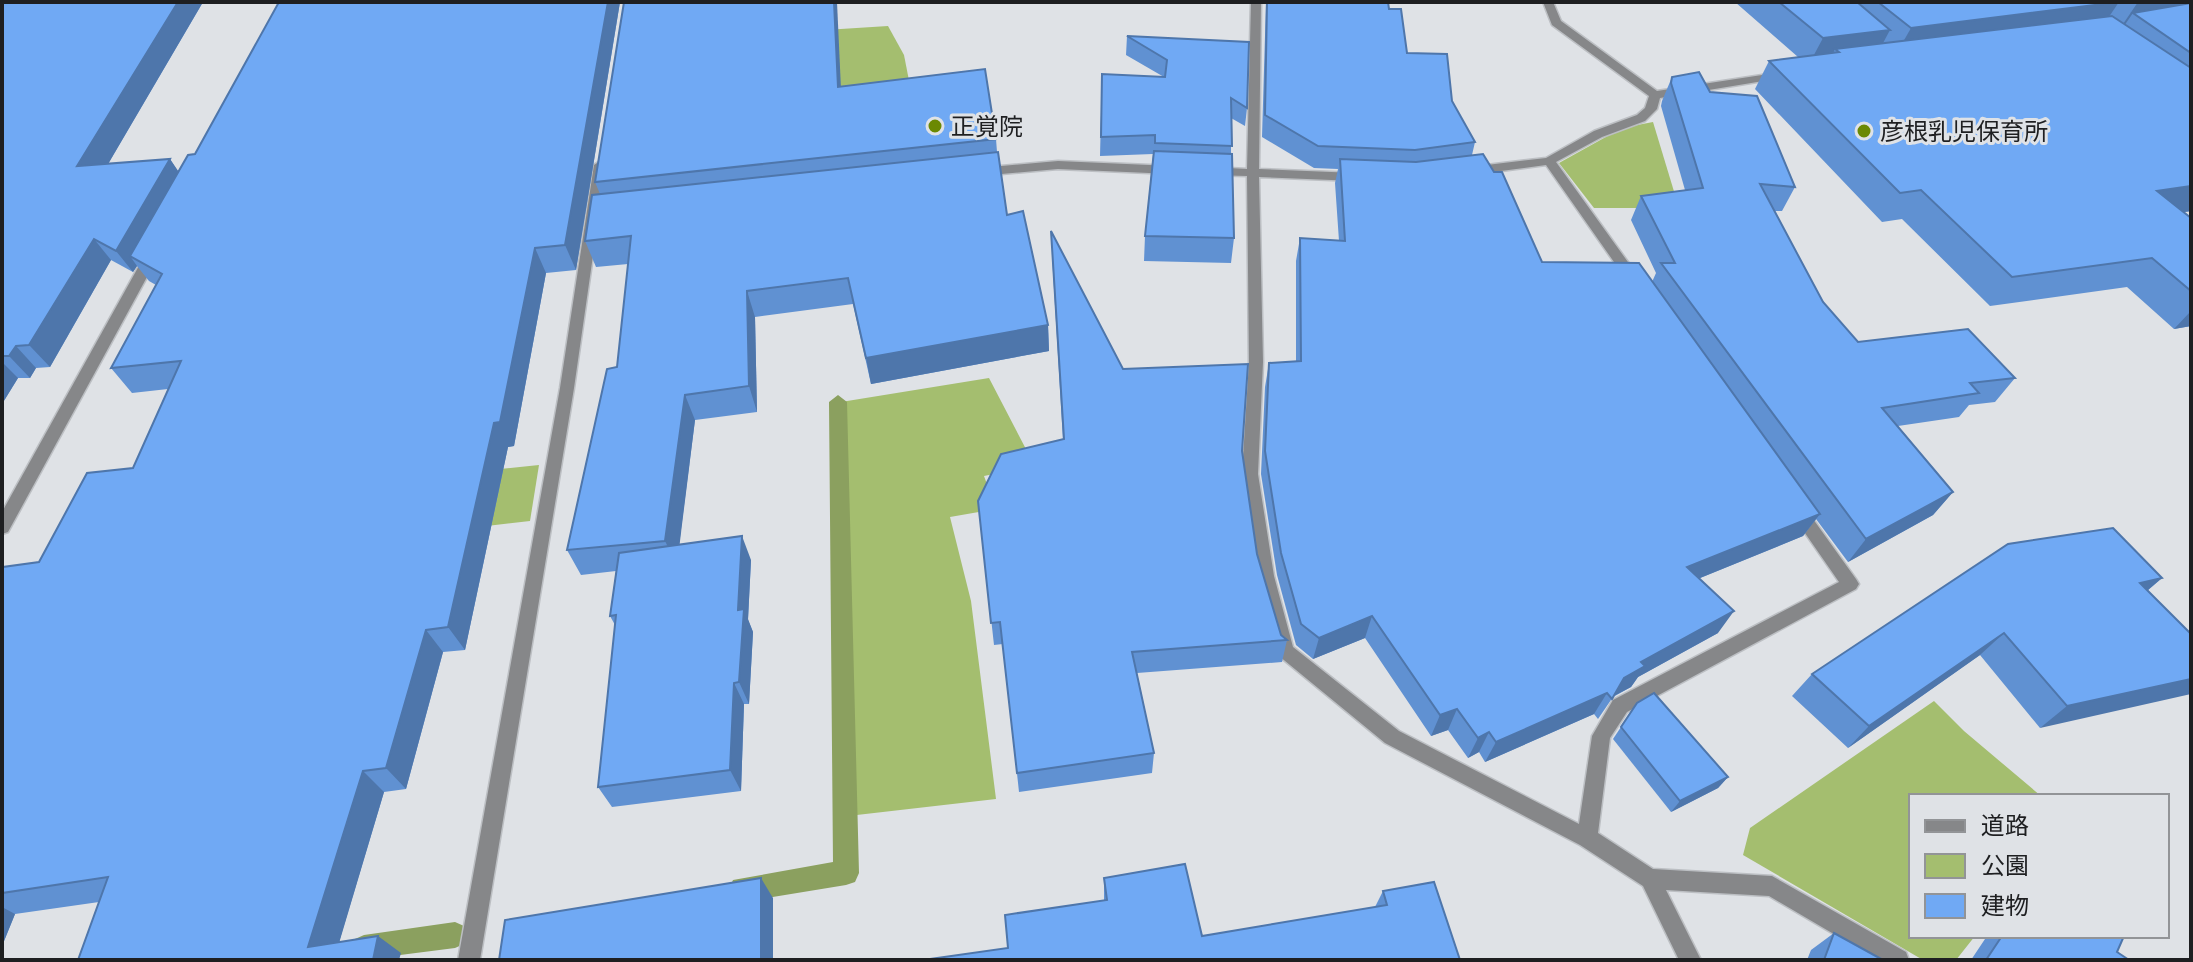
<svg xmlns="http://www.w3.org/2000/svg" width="2193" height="962" viewBox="0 0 2193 962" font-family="Cabin,'Noto Sans JP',sans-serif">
<rect width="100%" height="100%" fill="#dfe2e6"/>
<g fill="#a4be6f">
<path d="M888,26L904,55L913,101L840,110L825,30Z"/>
<path d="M1653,122L1679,208H1594L1559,163L1622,128Z"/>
<path d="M989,378L1028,453L1042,464L984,476L996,509L950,517L971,601L996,799L848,816L849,613L841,402Z"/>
<path d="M539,465L530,521L284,550L303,489Z"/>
<path d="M1934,701L1964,731L2041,796H1911V936H1975L1956,960H1923L1743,855L1750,828Z"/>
</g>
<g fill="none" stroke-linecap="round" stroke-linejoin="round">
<g fill="#8ba05f" fill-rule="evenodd">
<path d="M838,395L847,402L859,873L855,882L846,885L742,902L733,898L729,889L733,880L833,862L829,402Z"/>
<path d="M455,922L464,926L468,935L464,944L455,948L361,960L355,957L351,948L355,939L364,935Z"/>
</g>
<defs>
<g id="minor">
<path d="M1251,2H1261L1259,169L1356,173L1362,177L1356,181L1259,177L1263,362L1258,474L1274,576L1293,647L1399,731L1579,824L1592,736L1613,700L1839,582L1789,510L1791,505H1803L1856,579L1859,584L1856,589L1627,712L1610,738L1598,833L1653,869L1772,876L1906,952L1909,960H1878L1769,896L1666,890L1701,960H1679L1643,886L1580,845L1385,743L1279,656L1256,576L1242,474L1249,362L1247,176L1211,175L1205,171L1211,167L1247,169Z"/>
<path d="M1543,2H1553L1561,21L1657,91L1781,72L1787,75L1781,78L1660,98L1657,109L1645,121L1602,137L1556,162L1638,276L1640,279L1638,282H1628L1546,165L1470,175L1464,171L1470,167L1546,158L1594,131L1637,115L1645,108L1649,96L1552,25Z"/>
<path d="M600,161L606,165L574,388L480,960H458L560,388L594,165Z"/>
<path d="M1058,161L1172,166L1178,170L1172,174L1058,169L979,176L973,172L979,168Z"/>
<path d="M152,251L159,255L8,532L2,534V512L145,255Z"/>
</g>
</defs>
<use href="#minor" stroke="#bcbfc3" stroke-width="3"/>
<use href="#minor" fill="#868789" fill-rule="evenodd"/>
</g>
<g fill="#6091d2">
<path d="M2,2H203L108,164L170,159L178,172L195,154L620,2L576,270L546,273L514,446L508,447L465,650L443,652L406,789L384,792L339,942L401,953L99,902L15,914L2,946V569L39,562L133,468L168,389L132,393L111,368L156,285L149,281L137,266L133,272L111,260L50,367L36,368L30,378H18L2,404Z"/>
<path d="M1266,2H1388L1389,9L1407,53L1452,101L1475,142L1472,155L1542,262L1652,282L1656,273L1631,220L1641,196L1685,190L1661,106L1662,101L1672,77L1710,92L1795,187L1782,211H1774L1823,302L1858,342L2015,378L1995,402L1969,405L1959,417L1898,426L1953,492L1933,515L1848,562L1816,519L1803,536L1700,578L1718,633L1638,677L1631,687L1613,697L1598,719L1594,714L1485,762L1479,752L1468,758L1448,730L1431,736L1365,638L1313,659L1296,645L1277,575L1261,474L1265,387L1269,363L1296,361V261L1300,238L1339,241L1335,183L1338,169L1314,168L1262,137Z"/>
<path d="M1735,2H2191V211L2184,212L2191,218V326L2174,329L2127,287L1990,306L1902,219L1882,222L1755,89L1769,61L1798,57Z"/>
<path d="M1127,36L1247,108L1245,126L1231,118V154L1234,238L1231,263L1144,261L1145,236L1153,154L1100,156L1102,74L1164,77L1126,55Z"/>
<path d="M841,86L996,139L997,152L1007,215L1048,325L1049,351L871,384L853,304L755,317L757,412L695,420L679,545L751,560L748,620L753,632L749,704H744L741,791L612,807L598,787L615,625L610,616L616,571L581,575L567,550L617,367L628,264L596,267L585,241L600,194L595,182Z"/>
<path d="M1052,256L1123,369L1242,451L1257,554L1281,635L1287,640L1282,662L1137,673L1154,753L1152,773L1019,792L1003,644L994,645L978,501L1063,440Z"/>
<path d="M2162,578L2147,591L2191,634L2040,728L1980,655L1848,748L1792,696L1812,674Z"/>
<path d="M1637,703L1728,777L1718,788L1671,812L1613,739Z"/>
<path d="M1104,878L1202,936L1375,907L1383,891L1460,960L1008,948L1104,900Z"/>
<path d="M1834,933L1883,960H1807L1811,950Z"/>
<path d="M1987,936H2124L2117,952L2129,960H1971Z"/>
</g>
<g fill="#4e76ab">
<path d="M178,2H203L94,188L77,166Z"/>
<path d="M608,2H620L576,270L565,245Z"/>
<path d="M834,2H837L842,111L838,87Z"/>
<path d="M2119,2L2100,30L1895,56L1911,28Z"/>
<path d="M2138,2H2191V16L2133,13L2124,26L2121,27Z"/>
<path d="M1890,30L1875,58L1839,52L1835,49L1828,64L1808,66L1823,38Z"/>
<path d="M170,159L185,181L130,256L137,266L133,272L116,251Z"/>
<path d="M2191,186V211L2133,220L2157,191Z"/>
<path d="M94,239L111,260L50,367L29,345Z"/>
<path d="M535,248L546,273L514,446L508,447L465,650L448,627L494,423Z"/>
<path d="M747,291L755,317L757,412L749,386Z"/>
<path d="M2191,311V326L2174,329Z"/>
<path d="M1048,325L1049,351L871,384L866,358Z"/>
<path d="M16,346L36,368L30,378L9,356Z"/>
<path d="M2,362L18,378L2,404Z"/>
<path d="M685,395L695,420L677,565L665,541Z"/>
<path d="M1953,492L1933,515L1848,562L1866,539Z"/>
<path d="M1820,514L1803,536L1673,589L1687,567Z"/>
<path d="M742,536L751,560L748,619L753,632L749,704L739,682L738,610Z"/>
<path d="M2162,578L2135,601L2140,583Z"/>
<path d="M1734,611L1718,633L1638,677L1631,687L1610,698L1624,678L1641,662Z"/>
<path d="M1372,616L1365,638L1313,659L1319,638Z"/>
<path d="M426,630L443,652L406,789L386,768Z"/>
<path d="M2004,633L1980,655L1848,748L1869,726Z"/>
<path d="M2191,679V694L2040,728L2067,706Z"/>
<path d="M734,683L744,704L741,791L730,770Z"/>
<path d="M1607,693L1594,714L1485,762L1496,742Z"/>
<path d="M1457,709L1448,730L1431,736L1440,715Z"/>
<path d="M1489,732L1479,752L1468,758L1478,738Z"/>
<path d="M363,771L384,792L334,960L308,947Z"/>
<path d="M1728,777L1718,788L1671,812L1680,801Z"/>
<path d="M761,878L773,898V960H761Z"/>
<path d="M2,907L15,914L2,946Z"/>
<path d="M378,936L401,953L399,960H373Z"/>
</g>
<g fill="#70a9f4" stroke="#4e76ab" stroke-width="2">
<path d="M2,2H178L77,166L170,159L116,251L94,239L29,345L16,346L9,356H2Z"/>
<path d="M279,2H608L565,245L535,248L500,422L494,423L448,627L426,630L386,768L363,771L308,947L378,936L373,960H78L108,877L2,893V569L3,567L39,562L87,473L133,468L181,361L111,368L162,274L130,256L188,155L195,154Z"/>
<path d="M624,2H834L838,87L985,69L996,139L595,182Z"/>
<path d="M1267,2H1388L1389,9H1401L1407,53L1447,54L1452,101L1475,142L1415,150L1318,146L1265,115Z"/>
<path d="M1779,2H1857L1890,30L1823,38Z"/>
<path d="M1878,2H2119L1911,28Z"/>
<path d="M2191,3V53L2133,13Z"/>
<path d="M2112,16L2191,68V186L2157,191L2191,218V291L2152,258L2012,277L1921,190L1900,193L1769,61L1839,52L1835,49Z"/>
<path d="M1127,36L1249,42L1247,108L1231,98L1232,146L1155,143V135L1101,137L1102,74L1165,77L1167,60Z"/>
<path d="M1699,72L1710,92L1757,96L1795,187L1760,184L1823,302L1858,342L1968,329L2015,378L1970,383L1979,393L1882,408L1953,492L1866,539L1661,263H1675L1641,196L1703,188L1671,83L1672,77Z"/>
<path d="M1154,151L1232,154L1234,238L1145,236Z"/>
<path d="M998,152L1007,215L1023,211L1048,325L866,358L848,278L747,291L749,386L685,395L665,541L567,550L607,369L617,367L631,236L585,241L592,195Z"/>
<path d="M1483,154L1494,172H1502L1542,262L1639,263L1820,514L1687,567L1734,611L1641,662L1645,666L1624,678L1612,699L1607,693L1496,742L1489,732L1478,738L1457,709L1440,715L1372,616L1319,638L1301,624L1281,553L1265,451L1269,363L1301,361L1300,238L1345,241L1340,159L1416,162Z"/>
<path d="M1051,231L1123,369L1248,364L1242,451L1257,554L1281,635L1287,640L1132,652L1154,753L1017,773L1000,622L991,623L978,501L1001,454L1064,439Z"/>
<path d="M2113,528L2162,578L2140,583L2191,634V679L2067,706L2004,633L1869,726L1812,674L2008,544Z"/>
<path d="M742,536L738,610L744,609L739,682L734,683L730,770L598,787L616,615L610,616L619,553Z"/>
<path d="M1654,693L1728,777L1680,801L1621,727L1637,703Z"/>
<path d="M1185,864L1202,936L1387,905L1383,891L1434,882L1460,960H923L1008,948L1005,915L1107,900L1104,878Z"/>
<path d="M761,878V960H499L505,920Z"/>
<path d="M1834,933L1883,960H1824Z"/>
<path d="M2002,936H2124L2117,952L2129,960H1986Z"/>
</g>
<g fill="#6b8903" stroke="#dfe2e6" stroke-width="3">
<circle cx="935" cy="126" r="8"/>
<circle cx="1864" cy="131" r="8"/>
</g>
<g text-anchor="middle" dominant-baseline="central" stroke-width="6" stroke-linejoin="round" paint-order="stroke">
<g font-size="24" fill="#1e1f21" stroke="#dfe2e6" text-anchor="start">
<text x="951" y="126">正覚院</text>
<text x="1880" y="131">彦根乳児保育所</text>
</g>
</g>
<rect width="2193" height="962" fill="none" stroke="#1e1f21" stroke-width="8"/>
<rect x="1909" y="794" width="260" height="144" fill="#dfe2e6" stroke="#929497" stroke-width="2"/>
<rect x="1925" y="820" width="40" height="12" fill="#868789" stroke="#929497" stroke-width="2"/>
<text x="1981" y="834" font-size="24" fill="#1e1f21">道路</text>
<rect x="1925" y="854" width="40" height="24" fill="#a4be6f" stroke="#929497" stroke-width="2"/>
<text x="1981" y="874" font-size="24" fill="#1e1f21">公園</text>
<rect x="1925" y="894" width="40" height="24" fill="#70a9f4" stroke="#929497" stroke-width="2"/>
<text x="1981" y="914" font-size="24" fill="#1e1f21">建物</text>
</svg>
